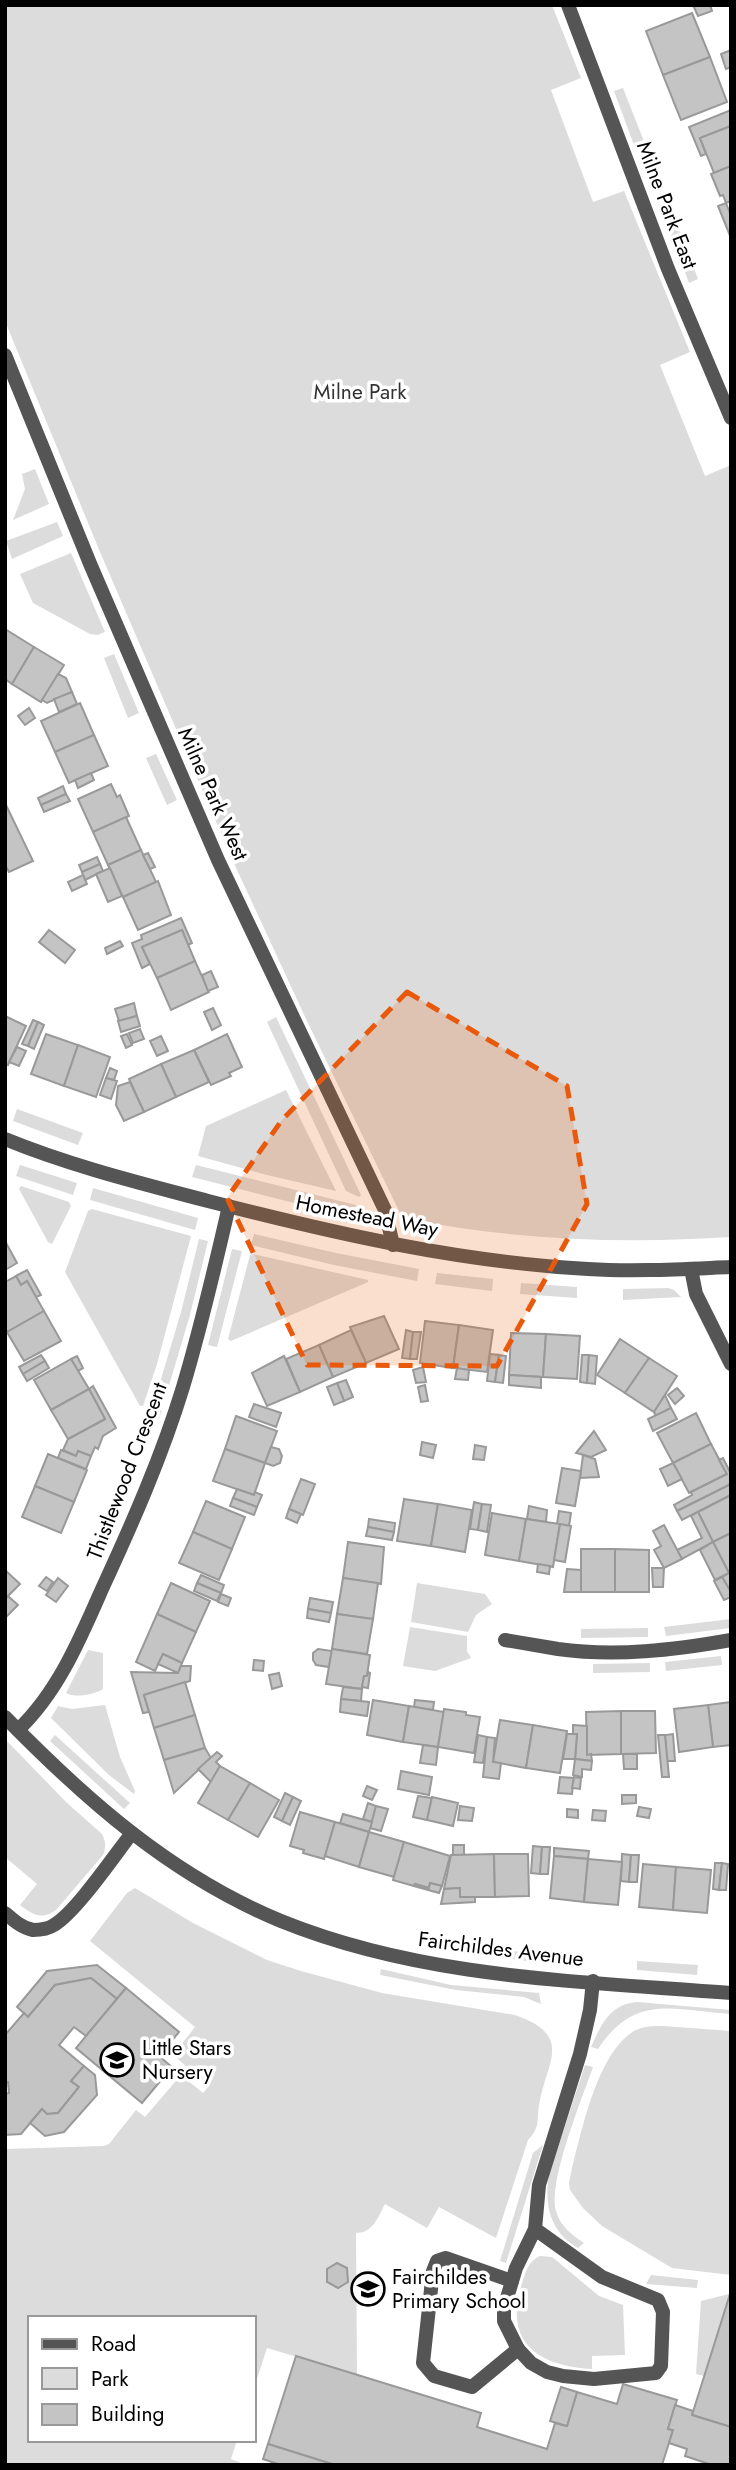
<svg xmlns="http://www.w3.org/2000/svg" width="736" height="2470" viewBox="0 0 736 2470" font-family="Jost,sans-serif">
<rect width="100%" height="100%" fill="#fff"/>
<g fill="#dcdcdc">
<path d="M5,5H552L581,78L551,90L593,202L624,191L690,352L660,365L705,476L731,465V1237C623,1244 514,1240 408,1219L401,1215L306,1019L232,859L100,552L5,321Z"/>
<path d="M623,88L645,144L635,148L614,91Z"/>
<path d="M678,226L698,279L689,283L669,230Z"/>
<path d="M35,469L49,504L13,520L25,489L22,474Z"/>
<path d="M57,522L63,536L12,559L6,541Z"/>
<path d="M71,553L105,632L98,635L90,634L33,603L20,574Z"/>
<path d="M114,654L139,713L128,718L104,658Z"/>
<path d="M156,754L177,800L167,805L146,758Z"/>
<path d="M276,1017L361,1195L359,1197L346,1191L267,1022Z"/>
<path d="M286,1090L336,1191L267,1175L198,1156L206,1126Z"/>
<path d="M17,1109L83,1133L78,1145L13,1121Z"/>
<path d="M20,1165L77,1183L73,1195L16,1176Z"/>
<path d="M196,1165L356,1205L354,1210L345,1214L286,1201L192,1177Z"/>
<path d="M21,1186L69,1202L71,1206L52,1244L48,1242L19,1189Z"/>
<path d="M93,1188L198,1218L195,1230L90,1200Z"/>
<path d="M92,1209L191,1236L157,1364L143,1406H140L65,1272L88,1211Z"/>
<path d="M254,1234L336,1253L419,1269L417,1281L334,1265L251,1245Z"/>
<path d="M199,1239L208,1241L190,1315L159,1419L150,1416L181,1312Z"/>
<path d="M232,1249L242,1251L217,1347L208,1345Z"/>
<path d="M253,1254L368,1280V1282L231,1341L228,1339L250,1255Z"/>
<path d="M437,1273L493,1279L492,1291L435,1284Z"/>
<path d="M521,1283L577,1287V1298L520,1294Z"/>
<path d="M668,1288L674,1290L681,1297L623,1300V1289Z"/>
<path d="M417,1583L485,1594L492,1604L476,1615L468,1632L411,1622Z"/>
<path d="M731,1619V1628L666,1636L664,1627Z"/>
<path d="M410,1627L467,1636V1651L471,1658L435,1671L403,1666Z"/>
<path d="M648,1628V1637L581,1638V1629Z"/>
<path d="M88,1650L103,1653V1689C93,1695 76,1698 66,1693Z"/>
<path d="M721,1656L722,1665L666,1671L665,1662Z"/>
<path d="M650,1663V1672L593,1673V1664Z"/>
<path d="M105,1705L120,1757L135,1791L134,1794L109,1775L51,1718L58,1706L72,1709Z"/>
<path d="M55,1735L130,1803L124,1809L50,1741Z"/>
<path d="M5,1739L66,1802L102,1834C106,1842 106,1847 103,1855L56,1910C42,1920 33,1915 20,1905L37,1884L5,1857Z"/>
<path d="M135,1888L193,1923L267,1960L301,1971L382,1993L515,2015C575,2036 546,2062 539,2105C537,2120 540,2128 528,2140L496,2238L439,2207L427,2228L385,2204C378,2217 373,2233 356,2233L357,2375L267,2348L254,2388V2318H30V2440H237L231,2459L246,2465H5V2149L104,2146L109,2144L136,2110L145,2117L181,2075L203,2093L209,2086L173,2055L195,2027L90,1941L127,1893Z"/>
<path d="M435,1941L528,1953L527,1961L434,1948Z"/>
<path d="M637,1961L698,1965L697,1975L637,1970Z"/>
<path d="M381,1969L451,1985L539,1993L541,2004L524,1997L456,1990L380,1975Z"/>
<path d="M637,2002L731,2010V2014C673,2010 635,1993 598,2049L591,2047C601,2025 610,2004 637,2002Z"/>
<path d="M663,2026L731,2031V2275L672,2268L602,2226L583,2208L570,2190L569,2183L572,2168C582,2130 598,2050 636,2030C644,2026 654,2026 663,2026Z"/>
<path d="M585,2065L593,2067C582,2099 548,2181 556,2211C560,2226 572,2235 584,2243L578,2248C550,2232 544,2205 549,2175Z"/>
<path d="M543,2145L506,2263L500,2261L533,2153Z"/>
<path d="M540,2256L552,2257L557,2261L599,2296L623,2305L625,2355L592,2356V2369C540,2366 504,2344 521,2287C525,2274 527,2262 540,2256Z"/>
<path d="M651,2275L698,2280L697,2288L646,2284Z"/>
<path d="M731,2286V2294L704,2376L696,2374L701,2301L729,2294Z"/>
</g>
<g fill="#c4c4c4" stroke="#999" stroke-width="2">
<path d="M693,5H710L712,11L698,16Z"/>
<path d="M692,13L710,57L663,75L646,31Z"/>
<path d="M731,50V67L726,69L721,54Z"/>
<path d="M710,57L727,102L681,120L663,75Z"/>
<path d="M731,110V126L700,138L706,154L701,156L689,127Z"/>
<path d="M731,126V166L714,173L700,138Z"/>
<path d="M731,166V201L726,203L723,195L720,196L711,174Z"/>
<path d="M726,203L731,216V238L718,206Z"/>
<path d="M5,629L34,647L12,684L5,679Z"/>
<path d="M34,647L64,665L41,702L12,684Z"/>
<path d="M58,674L66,678L72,692L47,703L42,700Z"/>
<path d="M72,692L77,704L59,712L54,699Z"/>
<path d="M80,703L94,735L55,752L41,721Z"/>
<path d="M29,708L35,718L25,725L18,716Z"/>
<path d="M94,735L108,766L69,783L55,752Z"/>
<path d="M91,773L94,780L78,788L75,780Z"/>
<path d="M111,784L117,797L120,795L129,816L93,832L78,799Z"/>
<path d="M63,786L66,794L41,805L38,798Z"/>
<path d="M66,794L70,801L44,812L41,805Z"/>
<path d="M5,803L33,861L9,872L5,865Z"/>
<path d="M126,817L141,850L108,865L93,832Z"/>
<path d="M141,850L156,882L123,897L108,865Z"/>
<path d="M148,853L155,867L150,869L143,855Z"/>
<path d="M97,857L100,864L82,872L79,865Z"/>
<path d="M100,864L103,871L85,880L82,872Z"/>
<path d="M110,868L122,896L108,902L96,874Z"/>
<path d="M83,875L87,884L72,891L68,882Z"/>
<path d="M158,881L171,915L138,930L123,897Z"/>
<path d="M181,918L192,943L188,945L182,930L142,947L150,964L142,968L132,943L142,939L141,935Z"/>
<path d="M49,930L75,950L65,963L39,942Z"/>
<path d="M182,930L195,961L157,978L142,947Z"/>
<path d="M120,941L123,946L107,954L105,948Z"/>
<path d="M195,961L209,992L171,1010L157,978Z"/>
<path d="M211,971L218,987L208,991L202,975Z"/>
<path d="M134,1003L137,1016L119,1021L115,1009Z"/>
<path d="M213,1008L221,1025L212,1030L204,1012Z"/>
<path d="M5,1016L26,1026L8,1065L5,1064Z"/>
<path d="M137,1016L140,1026L121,1032L118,1021Z"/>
<path d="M33,1020L38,1022L28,1046L22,1044Z"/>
<path d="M38,1022L44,1025L34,1049L28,1046Z"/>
<path d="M140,1029L144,1039L133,1043L129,1033Z"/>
<path d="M46,1034L78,1045L64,1086L31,1074Z"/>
<path d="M127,1034L132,1045L126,1048L121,1036Z"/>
<path d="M227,1034L242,1067L229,1073L231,1076L211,1085L194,1050Z"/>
<path d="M161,1036L168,1051L157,1056L150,1041Z"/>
<path d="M78,1045L110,1057L96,1097L64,1086Z"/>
<path d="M17,1047L26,1051L19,1066L9,1062Z"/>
<path d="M194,1050L209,1082L176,1097L161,1064Z"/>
<path d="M161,1064L176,1097L144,1112L129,1079Z"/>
<path d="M110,1068L117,1071L114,1080L106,1078Z"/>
<path d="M106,1078L117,1081L111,1099L100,1095Z"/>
<path d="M130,1082L144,1112L124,1121L116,1105L118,1086Z"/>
<path d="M5,1241L17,1263L5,1270Z"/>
<path d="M27,1270L41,1295L36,1297L27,1281L21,1285L16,1276Z"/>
<path d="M16,1276L21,1285L27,1281L44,1311L7,1332L5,1328V1282Z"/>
<path d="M44,1311L61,1341L24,1361L7,1332Z"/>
<path d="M384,1316L399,1349L366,1363L350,1327Z"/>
<path d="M425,1321L459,1325L453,1368L420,1363Z"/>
<path d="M459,1325L493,1330L487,1372L453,1368Z"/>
<path d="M351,1330L366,1363L333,1377L319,1345Z"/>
<path d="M406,1330L413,1332L410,1359L402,1358Z"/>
<path d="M413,1332H421L417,1359H410Z"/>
<path d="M511,1333L546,1334L543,1377L509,1375Z"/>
<path d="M546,1334L580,1336L577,1379L543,1377Z"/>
<path d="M620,1339L649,1358L625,1393L597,1375Z"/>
<path d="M319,1345L333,1377L300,1392L286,1359Z"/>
<path d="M490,1354L499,1355L495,1382L487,1381Z"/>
<path d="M41,1355L45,1361L23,1374L19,1367Z"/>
<path d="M499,1355L506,1356L503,1383L495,1382Z"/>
<path d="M582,1355H589L587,1383L580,1382Z"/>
<path d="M589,1355L597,1356L595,1384L587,1383Z"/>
<path d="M77,1356L83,1368L78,1371L71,1359Z"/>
<path d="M284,1356L300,1392L267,1406L252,1373Z"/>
<path d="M649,1358L677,1376L654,1412L625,1393Z"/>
<path d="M71,1359L89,1389L51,1410L34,1380Z"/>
<path d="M45,1361L49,1368L27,1381L23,1374Z"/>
<path d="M423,1367L426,1382L416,1383L413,1370Z"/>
<path d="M457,1368L469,1370L468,1380L455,1379Z"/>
<path d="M509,1375L541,1377V1388L509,1385Z"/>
<path d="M346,1380L353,1397L344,1401L337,1383Z"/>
<path d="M337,1383L344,1401L334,1405L327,1387Z"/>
<path d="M425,1385L428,1401L421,1402L418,1387Z"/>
<path d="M93,1386L116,1428L103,1436L98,1449L95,1447L91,1456L78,1451L76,1456L63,1450L68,1439L105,1419L89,1389Z"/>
<path d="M677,1388L684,1396L675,1404L668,1395Z"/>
<path d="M89,1389L105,1419L68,1439L51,1410Z"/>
<path d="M665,1395L671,1408L656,1416L654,1412Z"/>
<path d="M254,1404L281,1413L276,1427L249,1417Z"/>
<path d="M671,1408L677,1419L653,1431L648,1419Z"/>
<path d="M696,1413L711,1444L673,1463L657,1433Z"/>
<path d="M236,1416L277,1431L265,1463L225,1449Z"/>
<path d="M594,1431L606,1450L591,1457L576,1453Z"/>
<path d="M422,1442L436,1445L433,1458L420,1455Z"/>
<path d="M711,1444L727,1474L689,1493L673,1463Z"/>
<path d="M475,1445L486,1447L484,1460L473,1459Z"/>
<path d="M271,1447L279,1449L282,1456L280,1463L273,1466L265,1463Z"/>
<path d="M225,1449L265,1463L254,1495L213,1481Z"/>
<path d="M61,1450L76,1456L78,1451L91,1456L86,1469L58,1458Z"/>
<path d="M48,1454L87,1470L74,1502L35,1486Z"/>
<path d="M583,1455L595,1459L599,1477L580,1478Z"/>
<path d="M723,1458L731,1474V1484L677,1511L674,1505L692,1495L691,1492L727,1474L719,1460Z"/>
<path d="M673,1463L682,1479L668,1486L660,1469Z"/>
<path d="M562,1468L581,1471L575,1506L556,1503Z"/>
<path d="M301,1479L315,1484L303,1515L289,1509Z"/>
<path d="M731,1484V1495L682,1520L677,1511Z"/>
<path d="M35,1486L74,1502L61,1533L22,1517Z"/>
<path d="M237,1489L254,1495L255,1492L262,1495L257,1507L233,1498Z"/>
<path d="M731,1495V1533L713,1542L698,1512Z"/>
<path d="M233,1498L257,1507L254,1515L230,1506Z"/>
<path d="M404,1499L438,1504L431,1546L397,1541Z"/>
<path d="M206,1501L245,1517L232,1549L193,1532Z"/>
<path d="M474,1502L482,1504L478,1530L470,1529Z"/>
<path d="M438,1504L472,1510L465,1552L431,1546Z"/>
<path d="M482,1504L491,1505L487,1532L478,1530Z"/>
<path d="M529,1506L547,1510L546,1522L527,1519Z"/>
<path d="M289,1509L301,1514L297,1523L286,1518Z"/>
<path d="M559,1511L571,1513L569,1526L557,1524Z"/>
<path d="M698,1512L713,1542L682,1559L677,1550L702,1538L691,1516Z"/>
<path d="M492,1513L526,1519L519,1561L485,1555Z"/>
<path d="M369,1519L395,1523L394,1532L368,1527Z"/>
<path d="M526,1519L560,1524L553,1567L519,1561Z"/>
<path d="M560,1524L571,1526L565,1562L554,1560Z"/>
<path d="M664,1525L682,1559L664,1568L654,1550L661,1546L653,1531Z"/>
<path d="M368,1527L394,1532L392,1540L366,1536Z"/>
<path d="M193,1532L232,1549L219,1580L179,1563Z"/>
<path d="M731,1533V1572L729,1573L713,1542Z"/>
<path d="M348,1542L384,1547L381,1584L343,1578Z"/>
<path d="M713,1542L729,1573L715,1580L700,1550Z"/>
<rect x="581" y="1549" width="34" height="43"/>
<path d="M615,1549L649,1550V1592H615Z"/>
<path d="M538,1564L550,1566L549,1574L537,1572Z"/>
<path d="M652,1568H664L663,1587H653Z"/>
<path d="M567,1569L581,1570V1592H564Z"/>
<path d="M5,1570L20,1584L5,1599Z"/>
<path d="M731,1572V1592L722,1577Z"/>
<path d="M201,1575L224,1585L221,1593L197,1583Z"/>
<path d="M46,1577L53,1582L47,1591L39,1586Z"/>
<path d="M722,1577L731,1592V1597L724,1600L714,1581Z"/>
<path d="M58,1578L68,1586L56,1602L46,1595Z"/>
<path d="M343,1578L378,1583L373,1619L337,1614Z"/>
<path d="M171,1583L210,1601L196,1632L157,1614Z"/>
<path d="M197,1583L221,1593L217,1601L194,1591Z"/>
<path d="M221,1594L231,1598L228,1606L218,1602Z"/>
<path d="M8,1596L18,1605L5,1618V1599Z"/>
<path d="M310,1598L333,1602L331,1613L308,1609Z"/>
<path d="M308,1609L331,1613L329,1622L307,1618Z"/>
<path d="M157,1614L196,1632L182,1663L163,1654L155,1671L136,1662Z"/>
<path d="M337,1614L373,1619L367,1654L332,1649Z"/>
<path d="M318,1649L332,1651L329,1667L316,1665L313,1660V1653Z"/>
<path d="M332,1649L370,1655L367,1676H364L362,1689L326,1684Z"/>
<path d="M163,1654L182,1663L178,1673L158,1664Z"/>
<path d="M254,1660L264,1661L263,1671L253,1670Z"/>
<path d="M181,1666H191L190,1681L144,1695L149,1712L143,1713L131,1672L178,1673Z"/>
<path d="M368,1672L370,1673L368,1688L362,1687L364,1676H367Z"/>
<path d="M279,1673L282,1686L272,1689L269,1675Z"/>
<path d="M185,1682L195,1715L154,1728L144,1695Z"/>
<path d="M343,1687L362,1689L361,1701L341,1699Z"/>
<path d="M341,1699L369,1702L367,1716L340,1712Z"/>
<path d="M373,1700L409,1706L403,1742L367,1735Z"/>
<path d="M415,1700L434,1702L433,1710L414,1707Z"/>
<path d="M731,1702V1745L713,1747L708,1705Z"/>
<path d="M708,1705L713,1747L679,1752L674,1709Z"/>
<path d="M409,1706L444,1712L438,1747L403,1742Z"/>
<path d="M444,1709L466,1712V1715L480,1717L474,1753L438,1747Z"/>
<path d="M621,1711V1754L587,1755L586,1712Z"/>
<path d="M621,1711H655L656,1753L621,1754Z"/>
<path d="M195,1715L205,1748L164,1760L154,1728Z"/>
<path d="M500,1720L533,1725L526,1768L493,1762Z"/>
<path d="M533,1725L567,1731L560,1773L526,1768Z"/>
<path d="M573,1725L587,1726V1755L591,1754L592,1761L575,1759L577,1734H573Z"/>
<path d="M567,1734H577L575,1759H563Z"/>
<path d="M673,1734L675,1761H667L665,1735Z"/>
<path d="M478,1735L487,1737L483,1763L474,1762Z"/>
<path d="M658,1735H665L669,1777H662Z"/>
<path d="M487,1737L495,1738L493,1762L501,1763L499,1779L483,1777Z"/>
<path d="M423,1745L438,1747L436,1765L420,1763Z"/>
<path d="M205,1748L211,1758L174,1793L164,1760Z"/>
<path d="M217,1752L222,1756L216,1762L220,1766L211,1782L198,1769Z"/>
<path d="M623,1754H637V1769H624Z"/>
<path d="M575,1759L592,1761L591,1770L582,1769V1777L573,1775Z"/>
<path d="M220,1766L250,1783L228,1820L198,1803Z"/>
<path d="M401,1771L432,1777L429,1795L398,1789Z"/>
<path d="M560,1777L574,1778L572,1794L558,1793Z"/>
<path d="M574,1777L581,1778L580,1789L572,1788Z"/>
<path d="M250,1783L279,1800L258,1837L228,1820Z"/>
<path d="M367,1786L377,1790L372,1800L363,1796Z"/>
<path d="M285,1793L293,1797L282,1821L274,1817Z"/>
<path d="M622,1795H636V1803L622,1804Z"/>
<path d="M418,1796L432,1798L427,1820L413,1817Z"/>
<path d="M293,1797L301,1801L290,1825L282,1821Z"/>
<path d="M432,1797L458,1803L453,1826L427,1820Z"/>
<path d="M368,1803L376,1806L372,1822L363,1819Z"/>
<path d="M376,1806L388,1809L381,1831L370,1828Z"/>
<path d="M460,1806L474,1808L472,1821L458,1820Z"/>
<path d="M639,1807L651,1809L649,1818L637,1816Z"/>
<path d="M567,1809L578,1810V1818L567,1817Z"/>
<path d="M593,1810L606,1811L605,1821L592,1820Z"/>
<path d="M300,1812L335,1822L324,1859L303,1853L304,1850L290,1846Z"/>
<path d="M343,1814L372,1822L369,1832L340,1823Z"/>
<path d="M335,1822L369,1832L359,1867L325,1856Z"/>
<path d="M369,1832L404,1842L394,1877L359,1867Z"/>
<path d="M404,1842L450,1856L442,1886L430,1883L429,1888L415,1884L414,1886L393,1880Z"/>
<rect x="453" y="1845" width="11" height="10"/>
<path d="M533,1846L542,1847L540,1874L531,1873Z"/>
<path d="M542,1847H550L548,1874H540Z"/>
<path d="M554,1848L589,1851L588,1859L554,1856Z"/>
<path d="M494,1854L495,1897H460V1888L444,1889L451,1855Z"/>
<path d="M494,1854H528L529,1896L495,1897Z"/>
<path d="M622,1854L631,1855L629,1882L621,1881Z"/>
<path d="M631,1855H639L637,1882H629Z"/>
<path d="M554,1856L588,1859L584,1902L550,1898Z"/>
<path d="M588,1859L622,1862L618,1905L584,1902Z"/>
<path d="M715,1863H722L719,1890L713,1889Z"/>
<path d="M722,1863L728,1864L726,1890H719Z"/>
<path d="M643,1864L676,1867L673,1910L639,1907Z"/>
<path d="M676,1867L711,1870L707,1913L673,1910Z"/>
<path d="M430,1883L442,1886L439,1893L414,1886L415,1884L429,1888Z"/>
<path d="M460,1888V1897H475V1902L441,1904L444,1889Z"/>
<path d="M97,1965L126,1988L117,1999L91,1978L55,1985L28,2017L17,2007L47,1971Z"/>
<path d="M91,1978L117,1999L86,2036L74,2027L59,2045L84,2066L71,2081L79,2087L58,2113L47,2114L42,2109L21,2134L5,2135V2094L9,2093L8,2082H5V2035L24,2013L28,2017L55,1985Z"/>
<path d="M126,1988L179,2032L159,2056L172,2067L142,2103L76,2048Z"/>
<path d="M84,2066L95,2075L97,2095L64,2132L45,2136L30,2123L42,2109L47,2114L58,2113L79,2087L71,2081Z"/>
<path d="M337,2263L347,2268L348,2282L338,2288L327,2282V2269Z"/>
<path d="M730,2294H731V2427L692,2415Z"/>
<path d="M296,2356L481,2413L477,2427L547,2449L555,2423L567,2426L577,2392L617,2404L623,2384L677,2400L668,2429L673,2430L662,2465H335L268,2444Z"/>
<path d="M561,2387L577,2392L567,2426L550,2421Z"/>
<path d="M675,2405L693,2411L692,2415L731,2427V2465H712L685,2456L687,2449L669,2443L673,2430L668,2429Z"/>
<path d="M268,2444L335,2465H281L263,2459Z"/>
</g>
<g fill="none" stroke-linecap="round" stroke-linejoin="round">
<g stroke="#555" stroke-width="14">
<path d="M5,1913C13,1920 22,1928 33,1930C40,1930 48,1929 54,1925C76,1912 114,1856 132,1833"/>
<path d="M535,2229L602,2277L658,2300L663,2312L661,2366L656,2373L594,2379L563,2376L547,2372L531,2363L518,2349L504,2321V2308L516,2268L535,2229L539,2185L580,2054L590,2010L593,1981"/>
<path d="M512,2281L446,2258L437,2261L433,2271L423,2363L434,2376L472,2387L518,2349"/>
</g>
<g stroke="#555" stroke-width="14">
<path d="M568,5L668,269L731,418"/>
<path d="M5,355L91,566L218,860L385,1210L393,1245"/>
<path d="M5,1139C71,1166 140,1183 208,1201C333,1233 458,1262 588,1269C635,1272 683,1269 731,1267"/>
<path d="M691,1269L696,1294L731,1364"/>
<path d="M505,1640C523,1643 541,1646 558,1649C616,1657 674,1650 731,1640"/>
<path d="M5,1717C86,1800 172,1876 281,1921C424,1979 580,1981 731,1993"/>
<path d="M18,1730C58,1692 80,1639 102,1589C132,1524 162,1456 183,1387C201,1327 215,1267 229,1206"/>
</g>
</g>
<path fill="#e8590c" fill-opacity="0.2" stroke="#e8590c" stroke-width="5" stroke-dasharray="14 9" stroke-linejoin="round" d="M407,992L567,1086L587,1204L497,1366L307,1365L227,1198L282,1120Z"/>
<defs>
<symbol id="school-ring" viewBox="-11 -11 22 22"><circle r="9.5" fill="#fff" stroke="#000" stroke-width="1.5"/><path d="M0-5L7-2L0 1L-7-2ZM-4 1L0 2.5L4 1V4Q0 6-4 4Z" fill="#000"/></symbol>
</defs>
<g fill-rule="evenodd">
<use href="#school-ring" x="98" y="2041" width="38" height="38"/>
<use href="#school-ring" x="349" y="2270" width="38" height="38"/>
</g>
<g text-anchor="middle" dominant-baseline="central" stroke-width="7" stroke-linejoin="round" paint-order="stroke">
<g font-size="21" fill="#000" stroke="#fff">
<text transform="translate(667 205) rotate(69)">Milne Park East</text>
<text transform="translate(213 794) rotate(66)">Milne Park West</text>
<text transform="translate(367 1216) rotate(11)">Homestead Way</text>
<text transform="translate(127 1471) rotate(-69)">Thistlewood Crescent</text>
<text transform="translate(501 1949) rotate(7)">Fairchildes Avenue</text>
</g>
<g font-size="21" fill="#333" stroke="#fff">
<text x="360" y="392">Milne Park</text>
</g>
<g font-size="21" fill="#000" stroke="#fff" text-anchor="start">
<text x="142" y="2048">Little Stars<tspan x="142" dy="24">Nursery</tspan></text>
<text x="392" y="2277">Fairchildes<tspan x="392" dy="24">Primary School</tspan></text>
</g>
</g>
<rect width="736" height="2470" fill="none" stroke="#000000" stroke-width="14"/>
<rect x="28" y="2316" width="228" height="126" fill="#ffffff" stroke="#999999" stroke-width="2"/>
<rect x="42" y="2339" width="35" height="10" fill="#555555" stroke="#999999" stroke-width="2"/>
<text x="91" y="2351" font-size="21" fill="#000000">Road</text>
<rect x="42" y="2368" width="35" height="21" fill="#dcdcdc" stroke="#999999" stroke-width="2"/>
<text x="91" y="2386" font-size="21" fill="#000000">Park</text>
<rect x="42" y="2404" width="35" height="21" fill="#c4c4c4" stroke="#999999" stroke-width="2"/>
<text x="91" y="2421" font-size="21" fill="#000000">Building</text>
</svg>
